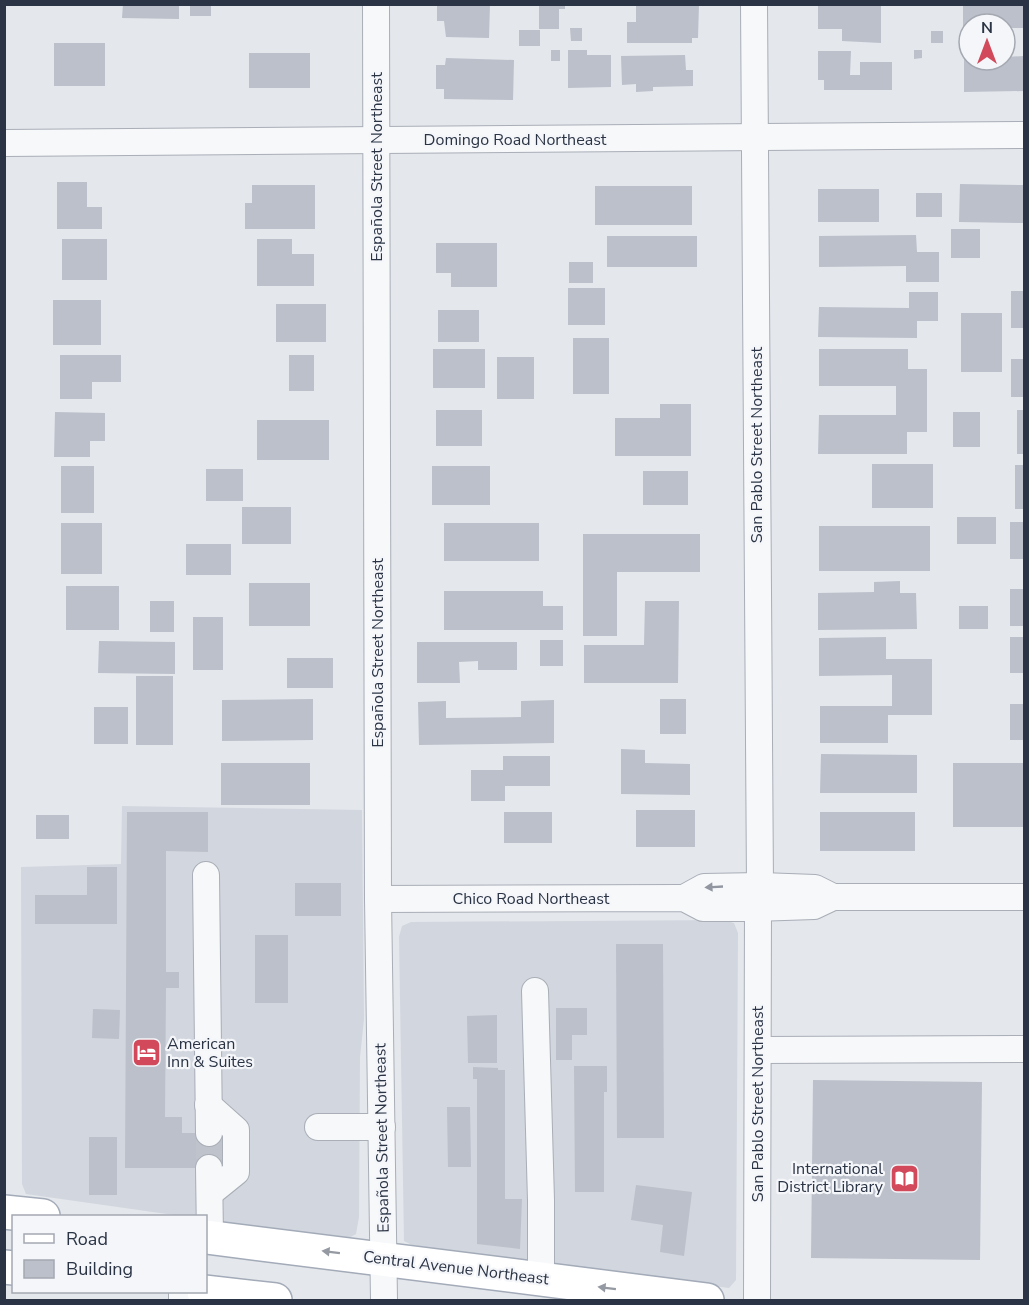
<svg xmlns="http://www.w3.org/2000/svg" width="1029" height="1305" viewBox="0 0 1029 1305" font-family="'Nunito Sans',sans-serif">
<rect width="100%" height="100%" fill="#e4e7ec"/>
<g fill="#d2d6de">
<path d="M122,806L362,810L364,1019L360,1057L359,1217L356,1234L347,1239L206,1220V1216H181L26,1194L22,1184L21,867L121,864Z"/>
<path d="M723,920L734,923L738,933L736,1280L729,1288L412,1245L404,1241L399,937L402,926L411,922Z"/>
</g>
<g fill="#bbc0ca">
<path d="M123,4H179V19L122,18Z"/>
<path d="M437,4H490L489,38L446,37L444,21H437Z"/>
<path d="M539,4H565V9H559V29H539Z"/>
<path d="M636,4H699L698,38H692V43H627V22H636Z"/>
<path d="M818,4H881V43L842,41V29H818Z"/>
<path d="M963,4H1024V28H1005V24H969V31H963Z"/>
<rect x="190" y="5" width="21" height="11"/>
<path d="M570,28H582V41H571Z"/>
<rect x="519" y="30" width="21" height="16"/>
<rect x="931" y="31" width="12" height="12"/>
<rect x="54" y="43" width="51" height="43"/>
<rect x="551" y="50" width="9" height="11"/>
<path d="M568,50H587V55H611V87L568,88Z"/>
<path d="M914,50H922V58L914,59Z"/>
<path d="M818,51H851L850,75H860V62H892V90H824V80H818Z"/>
<rect x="249" y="53" width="61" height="35"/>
<path d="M964,54H969V60H1005V57L1024,56V91L964,92Z"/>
<path d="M685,55L686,70H693V86L653,87V91L636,92V84L622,85L621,56Z"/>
<path d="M446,58L514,60L513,100L444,99V89H436V65H445Z"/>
<path d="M57,182H87V207H102V229H57Z"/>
<path d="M960,184L1024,185V223L959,222Z"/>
<path d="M252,185H315V229H245V203H252Z"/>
<rect x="595" y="186" width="97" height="39"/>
<rect x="818" y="189" width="61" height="33"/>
<rect x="916" y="193" width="26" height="24"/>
<rect x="951" y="229" width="29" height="29"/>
<path d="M916,235L917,252H939V282H906V266L819,267V236Z"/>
<rect x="607" y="236" width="90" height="31"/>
<rect x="62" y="239" width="45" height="41"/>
<path d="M257,239H292V254H314V286H257Z"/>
<path d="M436,243H497V287H451V273H436Z"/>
<rect x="569" y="262" width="24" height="21"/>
<rect x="568" y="288" width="37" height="37"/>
<rect x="1011" y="291" width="13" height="37"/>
<path d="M909,292H938V321H917V338L818,337L819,307L909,308Z"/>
<rect x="53" y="300" width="48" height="45"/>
<rect x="276" y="304" width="50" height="38"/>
<rect x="438" y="310" width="41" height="32"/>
<rect x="961" y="313" width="41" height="59"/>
<rect x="573" y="338" width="36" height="56"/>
<rect x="433" y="349" width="52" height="39"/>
<path d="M819,349H908V369H927V432H907V454H818L819,415H896V386H819Z"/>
<path d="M60,355H121V382H92V399H60Z"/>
<rect x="289" y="355" width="25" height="36"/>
<rect x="497" y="357" width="37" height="42"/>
<rect x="1011" y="359" width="13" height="38"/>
<path d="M660,404H691V456H615V418H660Z"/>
<rect x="436" y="410" width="46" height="36"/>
<rect x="1017" y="410" width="7" height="44"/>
<path d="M55,412L105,413V441H90V457H54Z"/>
<rect x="953" y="412" width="27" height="35"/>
<rect x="257" y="420" width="72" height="40"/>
<rect x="872" y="464" width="61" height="44"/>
<rect x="1015" y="465" width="9" height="44"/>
<rect x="61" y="466" width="33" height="47"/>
<rect x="432" y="466" width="58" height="39"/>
<rect x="206" y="469" width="37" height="32"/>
<rect x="643" y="471" width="45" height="34"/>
<rect x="242" y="507" width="49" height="37"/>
<rect x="957" y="517" width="39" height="27"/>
<rect x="1010" y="522" width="14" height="37"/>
<rect x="61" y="523" width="41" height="51"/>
<rect x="444" y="523" width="95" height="38"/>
<rect x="819" y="526" width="111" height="45"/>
<path d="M583,534H700V572H617V636H583Z"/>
<rect x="186" y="544" width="45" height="31"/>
<path d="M900,581V593H916L917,629L818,630V593L874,592V582Z"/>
<rect x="249" y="583" width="61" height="43"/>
<rect x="66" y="586" width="53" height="44"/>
<rect x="1010" y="589" width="14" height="37"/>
<path d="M444,591H543V606H563V630H444Z"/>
<rect x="150" y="601" width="24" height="31"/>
<path d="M645,601H679L678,683H584V645H644Z"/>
<rect x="959" y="606" width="29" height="23"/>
<rect x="193" y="617" width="30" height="53"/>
<path d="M886,637V659H932V715H888V743H820V706H892V675L819,676V638Z"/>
<rect x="1010" y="637" width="14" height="36"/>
<rect x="540" y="640" width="23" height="26"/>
<path d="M99,641L175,642V674L98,673Z"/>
<path d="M417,642H517V670H478V661L459,662L460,683H417Z"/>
<rect x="287" y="658" width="46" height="30"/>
<rect x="136" y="676" width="37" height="69"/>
<path d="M313,699V740L222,741V700Z"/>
<rect x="660" y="699" width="26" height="35"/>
<path d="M554,700V743L419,745L418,702L446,701V718L521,717V701Z"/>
<rect x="1010" y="704" width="14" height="36"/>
<rect x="94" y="707" width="34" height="37"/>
<path d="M621,749L645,750V763L690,764V795L621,794Z"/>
<path d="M821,754L917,755V793H820Z"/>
<path d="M503,756H550V786H505V801H471V770H503Z"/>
<rect x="221" y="763" width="89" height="42"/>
<rect x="953" y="763" width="71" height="64"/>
<rect x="636" y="810" width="59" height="37"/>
<path d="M127,812H208V852L166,851V972H179V988H166L165,1117H182V1133H225L224,1168H125Z"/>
<rect x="504" y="812" width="48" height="31"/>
<rect x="820" y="812" width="95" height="39"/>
<rect x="36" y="815" width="33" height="24"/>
<path d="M87,867H117V924H35V895H87Z"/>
<rect x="295" y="883" width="46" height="33"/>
<rect x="255" y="935" width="33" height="68"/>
<path d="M616,944H663L664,1138H617Z"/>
<path d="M556,1008H587V1035H572V1060H556Z"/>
<path d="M93,1009L120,1010L119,1039L92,1038Z"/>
<path d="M497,1015V1063H468L467,1016Z"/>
<path d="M574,1066H607V1092H604V1192H575Z"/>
<path d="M473,1067L498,1068V1070H505V1199H522L520,1249L477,1244V1079H473Z"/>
<path d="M813,1080L982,1082L980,1260L811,1258Z"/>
<path d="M447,1107H470L471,1167H448Z"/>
<rect x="89" y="1137" width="28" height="58"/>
<path d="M636,1185L692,1192L684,1256L660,1252L663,1225L631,1220Z"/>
</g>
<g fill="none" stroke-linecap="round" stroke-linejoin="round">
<path stroke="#bfc3cb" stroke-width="26" stroke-dasharray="26 13" stroke-linecap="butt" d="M209,1133V1168"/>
<defs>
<g id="minor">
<path d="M376,4L378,899L384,1300"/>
<path d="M754,4L760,886"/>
<path d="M4,143L1024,135"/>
<path d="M206,875L209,1133"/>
<path d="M684,898L704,887L760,886L815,888L833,897H1024"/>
<path d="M378,899L684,898L703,908H758L814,906L833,897"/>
<path d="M535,991L541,1200V1279"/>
<path d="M758,1050L1024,1049"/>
<path d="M208,1105L236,1130V1172L210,1193"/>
<path d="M318,1127H382"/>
<path d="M209,1168L210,1237"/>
<path d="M182,1292V1300"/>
<path d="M757,1300L758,908"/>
</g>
<g id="major">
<path d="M4,1212L43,1216"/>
<path d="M206,1237L707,1300"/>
<path d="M4,1267L14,1268"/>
<path d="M204,1292L275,1300"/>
</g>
</defs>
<use href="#minor" stroke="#a9aeb7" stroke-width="28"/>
<use href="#major" stroke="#a3abb8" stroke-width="36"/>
<use href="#minor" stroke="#f7f8fa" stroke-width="26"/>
<use href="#major" stroke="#fff" stroke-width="33"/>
</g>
<defs><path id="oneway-solid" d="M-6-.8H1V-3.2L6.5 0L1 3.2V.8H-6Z" transform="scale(1.5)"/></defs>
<use fill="#9196a0" href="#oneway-solid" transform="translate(714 887) rotate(177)"/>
<g fill="#959aa2">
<use href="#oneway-solid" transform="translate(331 1252) rotate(-173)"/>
<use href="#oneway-solid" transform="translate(607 1288) rotate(-173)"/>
</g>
<defs>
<symbol id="hotel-square" viewBox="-11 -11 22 22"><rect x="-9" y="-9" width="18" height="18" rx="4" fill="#d1495b" stroke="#f4f6f9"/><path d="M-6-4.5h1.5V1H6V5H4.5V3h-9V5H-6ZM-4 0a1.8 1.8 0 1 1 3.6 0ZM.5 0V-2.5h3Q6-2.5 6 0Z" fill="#fff"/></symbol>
<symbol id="library-square" viewBox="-11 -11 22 22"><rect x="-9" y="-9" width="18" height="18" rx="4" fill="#d1495b" stroke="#f4f6f9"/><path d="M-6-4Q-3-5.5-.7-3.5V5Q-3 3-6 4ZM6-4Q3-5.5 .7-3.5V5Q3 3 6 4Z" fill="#fff"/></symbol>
</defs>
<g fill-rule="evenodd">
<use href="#hotel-square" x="130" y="1036" width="33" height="33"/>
<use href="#library-square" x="888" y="1162" width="33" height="33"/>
</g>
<g text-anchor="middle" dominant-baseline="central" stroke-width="4.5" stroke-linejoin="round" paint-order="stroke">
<g font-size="16" fill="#2b3445" stroke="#f4f6f9">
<text x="515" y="140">Domingo Road Northeast</text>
<text transform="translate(377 167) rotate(-90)">Española Street Northeast</text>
<text transform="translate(757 445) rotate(-90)">San Pablo Street Northeast</text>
<text transform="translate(378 653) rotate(-90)">Española Street Northeast</text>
<text x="531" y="899">Chico Road Northeast</text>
<text transform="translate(758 1104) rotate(-90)">San Pablo Street Northeast</text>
<text transform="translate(382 1138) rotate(-91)">Española Street Northeast</text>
<text transform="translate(456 1268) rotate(7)">Central Avenue Northeast</text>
</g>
<g font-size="16" fill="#2b3445" stroke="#f4f6f9" text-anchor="start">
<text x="167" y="1044">American<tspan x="167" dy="18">Inn &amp; Suites</tspan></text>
<text x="883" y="1169" text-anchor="end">International<tspan x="883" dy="18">District Library</tspan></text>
</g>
</g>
<rect width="1029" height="1305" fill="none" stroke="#2b3445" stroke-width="12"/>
<rect x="12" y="1215" width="195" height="78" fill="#f4f6f9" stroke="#a4a8b1" stroke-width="1.5"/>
<rect x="24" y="1234" width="30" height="9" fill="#ffffff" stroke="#a4a8b1" stroke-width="1.5"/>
<text x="66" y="1245" font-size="18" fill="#2b3445">Road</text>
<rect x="24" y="1260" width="30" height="18" fill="#bbc0ca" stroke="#a4a8b1" stroke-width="1.5"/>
<text x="66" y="1275" font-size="18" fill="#2b3445">Building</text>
<g transform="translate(987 42)"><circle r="28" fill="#f4f6f9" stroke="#a4a8b1" stroke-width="1.5"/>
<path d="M0-4.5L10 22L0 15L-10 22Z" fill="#d1495b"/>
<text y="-9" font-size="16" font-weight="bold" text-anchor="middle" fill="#2b3445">N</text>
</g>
</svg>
